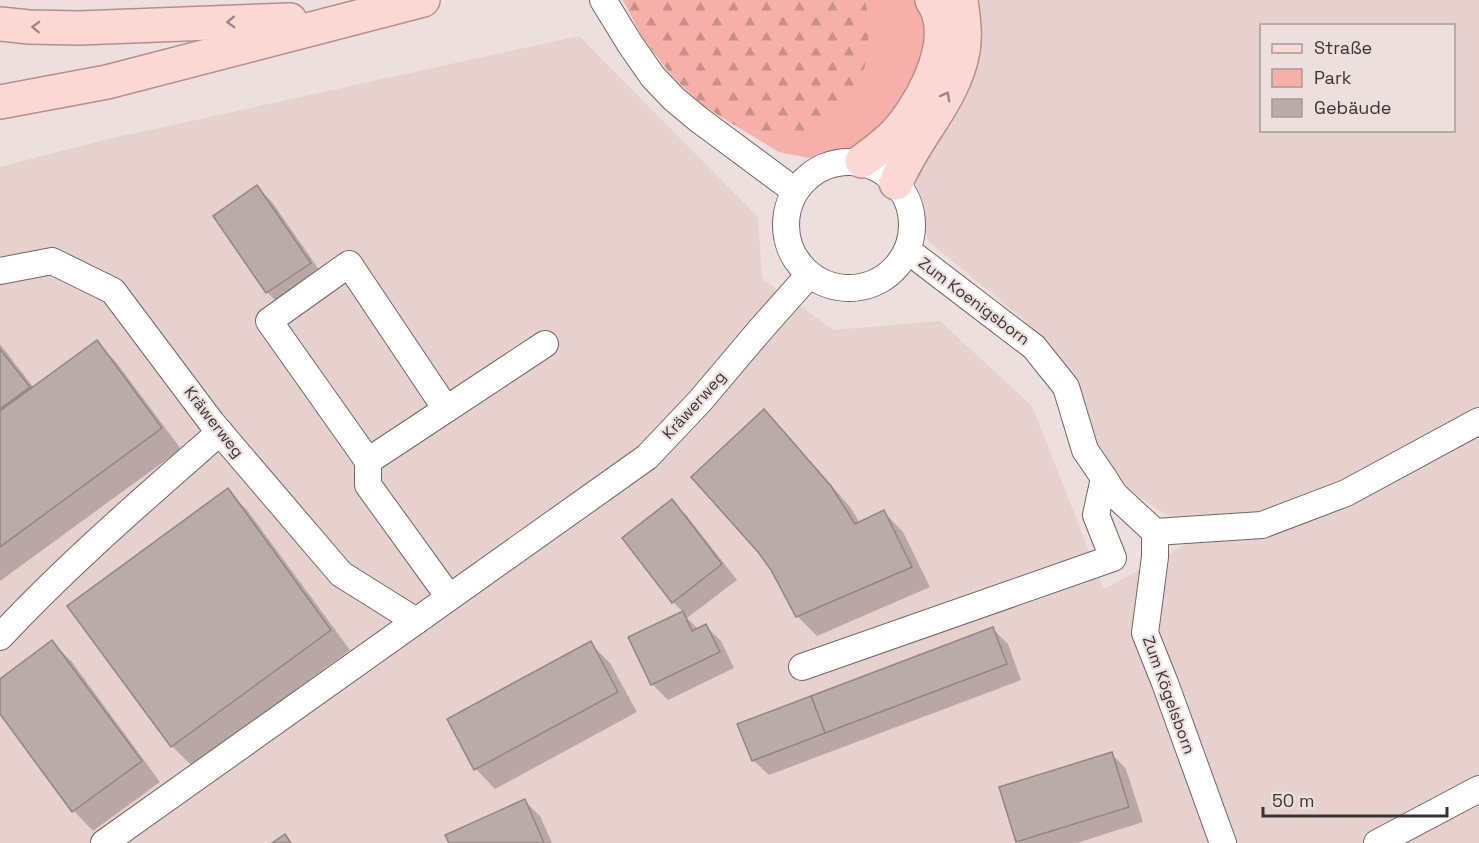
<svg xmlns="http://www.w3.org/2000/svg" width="1479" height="843" viewBox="0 0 1479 843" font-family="'Space Grotesk',sans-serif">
<defs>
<pattern id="forest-firs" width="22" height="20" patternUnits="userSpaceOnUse" patternTransform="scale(1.5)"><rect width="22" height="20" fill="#f7b0a9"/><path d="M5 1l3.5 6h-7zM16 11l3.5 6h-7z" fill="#c9908a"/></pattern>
</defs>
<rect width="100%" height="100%" fill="#eddfdd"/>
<path fill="#e7d1cf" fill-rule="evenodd" d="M975,0H1479V843H0V167L104,140L579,36L758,217L762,278L833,330L940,321L1032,406L1104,589L1227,522L1168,516L1139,497L1113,473L1092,437L1074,380L1023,319L928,241L916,182L922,153ZM1262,26H1454V130H1262Z"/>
<path fill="#f7b0a9" d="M865,0H923L927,76L860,148L832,151L809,158L779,152L741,129L775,136L870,21Z"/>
<path fill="url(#forest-firs)" d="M623,0H865L870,21L865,67L840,107L814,130L775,136L741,129L702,105L673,77L642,37Z"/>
<g fill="#0003">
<path d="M257,187L272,202L325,278L282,307L267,292Z"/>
<path d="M97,342L116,362L181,449L0,581V344L34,388Z"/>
<path d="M764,411L784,431L850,507L860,523L884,512L903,532L930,587L817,636L797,616Z"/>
<path d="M227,490L247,510L350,650L192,766L172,746Z"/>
<path d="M672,501L687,516L737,580L687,618L698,629L706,626L721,641L734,668L668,700L652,684L683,612L673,602Z"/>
<path d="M993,629L1008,644L1021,680L769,775L753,760Z"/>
<path d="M52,642L72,662L160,782L93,831L74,811L0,711V681Z"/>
<path d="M590,643L610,663L637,712L495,789L476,769L449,720Z"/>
<path d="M1111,753L1126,769L1143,822L1077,843H1019L1018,842L1001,788Z"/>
<path d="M525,801L540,816L552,843H450Z"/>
</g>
<g fill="#b8aba9" stroke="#928584" stroke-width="1.5">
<path d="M257,185L311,263L266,293L213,216Z"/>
<path d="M97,340L162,428L0,547V411Z"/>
<path d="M0,349L30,387L0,409Z"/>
<path d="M764,409L831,486L855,524L884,510L912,567L796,617L771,570L758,552L691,477Z"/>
<path d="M228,488L331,630L171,747L67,606Z"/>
<path d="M672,499L722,564L672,603L622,538Z"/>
<path d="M683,611L692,631L706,624L720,652L651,685L628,637Z"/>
<path d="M993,627L1007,664L825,733L811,696Z"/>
<path d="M52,640L142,761L72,812L0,714V679Z"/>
<path d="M591,641L618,692L474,770L447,719Z"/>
<path d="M811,696L825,733L752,761L737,724Z"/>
<path d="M1112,752L1129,807L1016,842L999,787Z"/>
<path d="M525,799L544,843H449L445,835Z"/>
<path d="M285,834L291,843H272Z"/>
</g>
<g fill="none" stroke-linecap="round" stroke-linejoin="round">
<defs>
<g id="minor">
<path d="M603,0L630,44L653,77L674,99L698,119L795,191"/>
<circle cx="849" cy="225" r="63"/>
<path d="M907,250L1034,347L1066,387L1085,450L1104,478L1114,494L1155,532"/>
<path d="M0,271L52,261L113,291L212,423L341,574L416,621"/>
<path d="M368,461L269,321L349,264L446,409"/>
<path d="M1155,532L1262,525L1346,493L1479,421"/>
<path d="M1155,532V557L1145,633L1165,683L1223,843"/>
<path d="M449,597L368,485V461L545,344"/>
<path d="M0,637C68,564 145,498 220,432"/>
<path d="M802,667L1113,558L1096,515L1104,478"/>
<path d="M104,843L647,457L700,401L761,329L809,275"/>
<path d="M1377,843L1479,789"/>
</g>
<g id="major">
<path d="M0,24L29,27L79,28L290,20"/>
<path d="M0,102L107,82L423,0"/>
<path d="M862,161C872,154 882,146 891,138C918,112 952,51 938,12C937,8 934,4 932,0"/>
<path d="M896,183C914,137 954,101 963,51C966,34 963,17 961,0"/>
</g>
</defs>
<use href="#minor" stroke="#716563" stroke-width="28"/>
<use href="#major" stroke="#b68e89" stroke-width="36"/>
<use href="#minor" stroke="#fff" stroke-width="26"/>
<use href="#major" stroke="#fcd8d4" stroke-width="33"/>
</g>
<defs><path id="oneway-chevron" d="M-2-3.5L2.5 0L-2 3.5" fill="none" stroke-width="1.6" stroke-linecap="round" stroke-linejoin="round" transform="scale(1.5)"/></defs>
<g stroke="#9a8684">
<use href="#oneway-chevron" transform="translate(231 22) rotate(178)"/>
<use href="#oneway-chevron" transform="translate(36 27) rotate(-178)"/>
<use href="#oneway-chevron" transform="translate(946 96) rotate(-61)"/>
</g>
<g text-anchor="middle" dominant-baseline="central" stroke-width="4.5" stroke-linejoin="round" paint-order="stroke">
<g font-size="16" fill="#393433" stroke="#eddfdd">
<text transform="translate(974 301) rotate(37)">Zum Koenigsborn</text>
<text transform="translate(694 405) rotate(-48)">Kräwerweg</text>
<text transform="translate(214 422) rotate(52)">Kräwerweg</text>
<text transform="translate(1169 695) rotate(70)">Zum Kögelsborn</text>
</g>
</g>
<rect x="1260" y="24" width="195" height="108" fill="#eddfdd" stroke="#a59b99" stroke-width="1.5"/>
<rect x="1272" y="44" width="30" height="9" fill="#fcd8d4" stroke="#a59b99" stroke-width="1.5"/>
<text x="1314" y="54" font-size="18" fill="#393433">Straße</text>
<rect x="1272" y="69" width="30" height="18" fill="#f7b0a9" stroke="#a59b99" stroke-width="1.5"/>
<text x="1314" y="84" font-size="18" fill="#393433">Park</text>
<rect x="1272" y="99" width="30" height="18" fill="#b8aba9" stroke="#a59b99" stroke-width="1.5"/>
<text x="1314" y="114" font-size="18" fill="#393433">Gebäude</text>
<path d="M1263 807v9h184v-9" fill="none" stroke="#393433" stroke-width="3"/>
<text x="1272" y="807" font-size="18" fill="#393433" stroke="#eddfdd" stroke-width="4.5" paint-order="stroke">50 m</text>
</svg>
